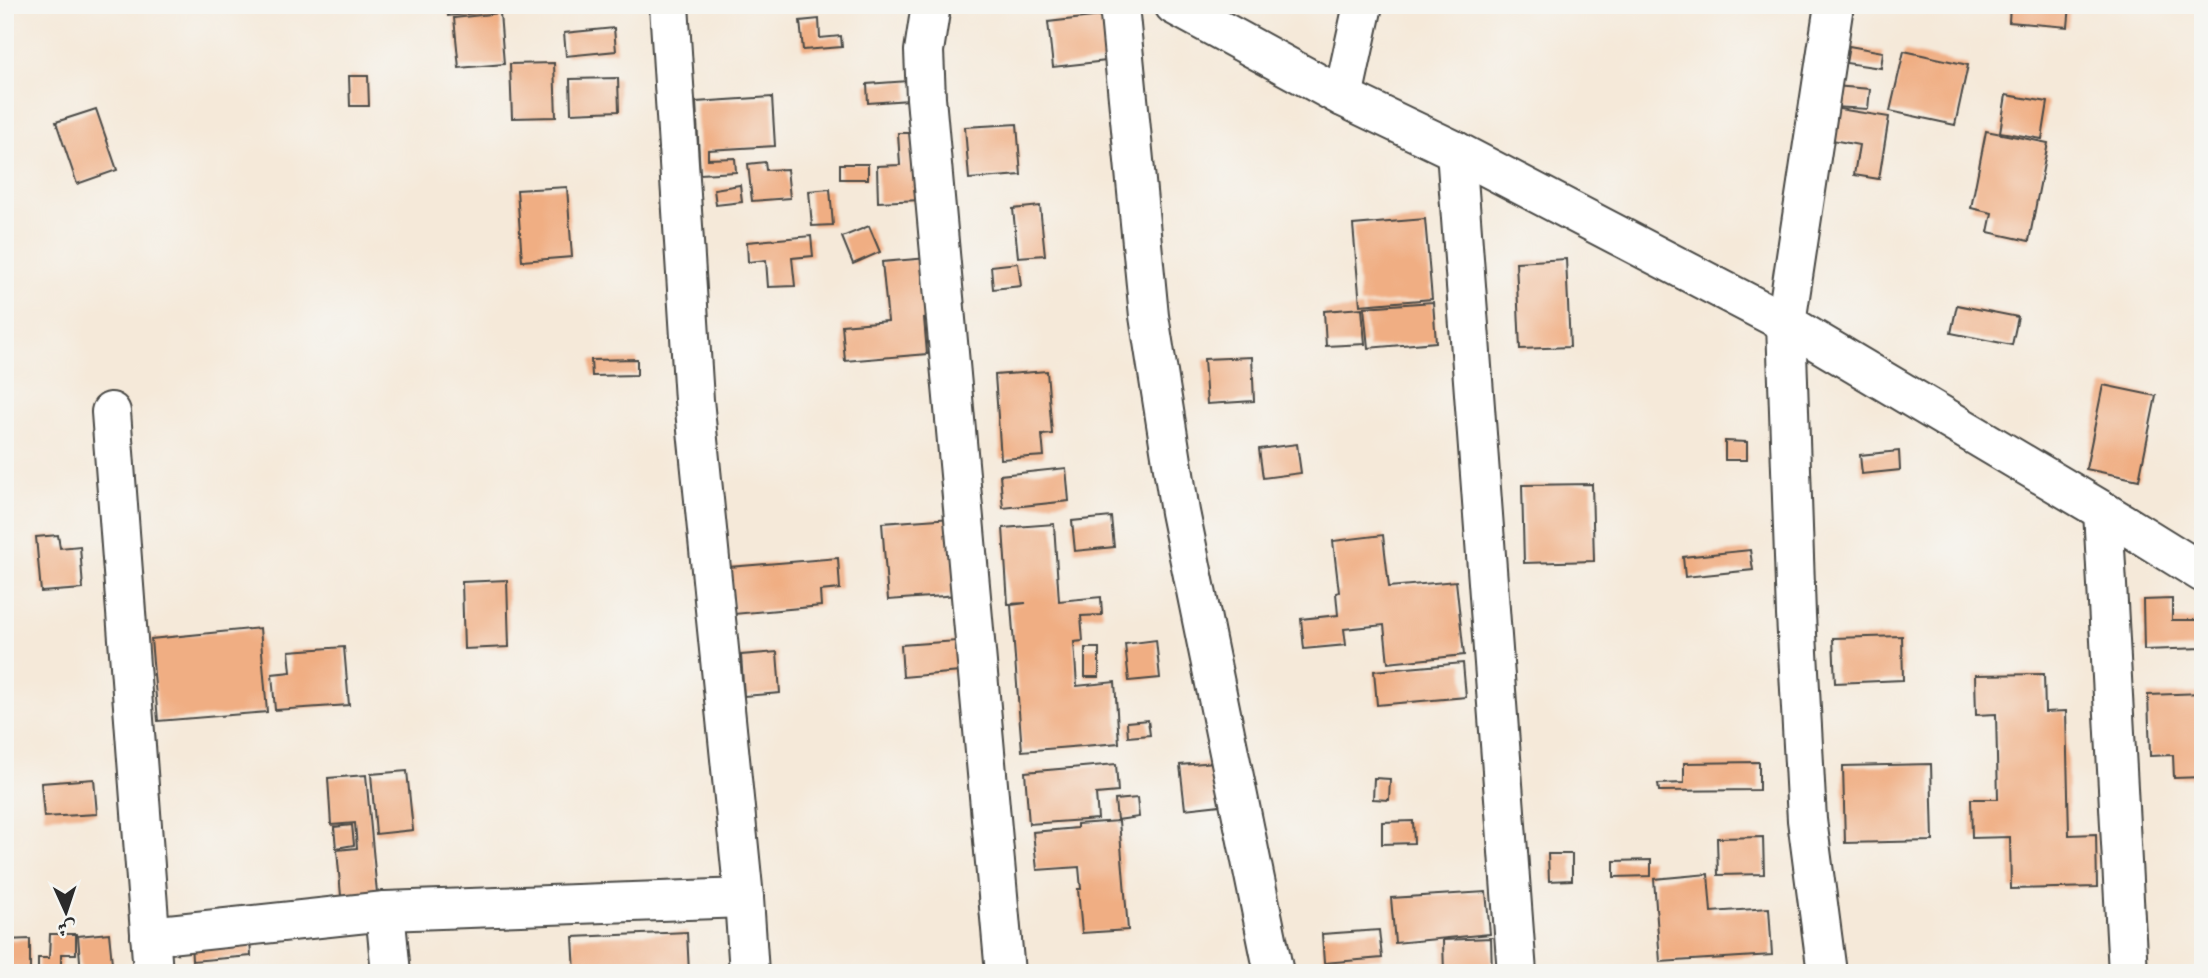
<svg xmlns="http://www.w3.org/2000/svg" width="2208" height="978" viewBox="0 0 2208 978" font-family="'IM FELL Great Primer',Amiri,serif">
<rect width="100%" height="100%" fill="#f6f6f2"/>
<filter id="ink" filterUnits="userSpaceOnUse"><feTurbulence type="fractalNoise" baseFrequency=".0143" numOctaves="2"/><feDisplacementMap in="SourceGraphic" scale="14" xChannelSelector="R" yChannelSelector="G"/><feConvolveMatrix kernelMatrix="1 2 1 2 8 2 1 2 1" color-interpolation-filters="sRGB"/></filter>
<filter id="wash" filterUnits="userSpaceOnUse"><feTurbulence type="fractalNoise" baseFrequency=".00686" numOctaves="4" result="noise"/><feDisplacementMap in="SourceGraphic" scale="28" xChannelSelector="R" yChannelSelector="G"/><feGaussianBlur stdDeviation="1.57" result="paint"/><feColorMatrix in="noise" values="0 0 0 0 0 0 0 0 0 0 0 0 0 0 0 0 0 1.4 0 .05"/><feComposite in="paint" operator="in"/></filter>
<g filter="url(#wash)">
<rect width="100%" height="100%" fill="#f5e9d9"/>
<g id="blocks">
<g fill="#f0ae83">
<path d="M447,5H532V7L448,16Z"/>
<path d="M2010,5H2070L2068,27L2009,22Z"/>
<path d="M500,13L504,64L459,68L454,18Z"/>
<path d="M1119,14L1124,59L1053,67L1048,22Z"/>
<path d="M819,19L820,38L841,36L842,47L803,50L800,21Z"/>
<path d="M614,28L616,51L566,56L564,33Z"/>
<path d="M1849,46L1883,52L1881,68L1846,63Z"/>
<path d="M1904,51L1968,65L1955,125L1890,111Z"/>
<path d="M554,63L556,117L512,118L510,64Z"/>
<path d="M349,76H368L369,106H350Z"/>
<path d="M618,78L619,111L571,113L570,79Z"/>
<path d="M908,81L909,100L868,103L867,84Z"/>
<path d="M1834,86L1870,89L1868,109L1833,107Z"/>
<path d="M2006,95L2048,102L2042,139L2000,132Z"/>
<path d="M772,97L775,146L708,150V159L735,158L736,172L700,174L696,102Z"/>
<path d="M1833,108L1889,117L1879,179L1854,175L1859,145L1827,139Z"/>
<path d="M96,109L117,170L77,184L56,122Z"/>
<path d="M1017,124L1021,175L969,179L965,127Z"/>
<path d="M1986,131L2048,143L2029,241L1988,232L1992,213L1971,208Z"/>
<path d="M898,133H918L921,200L878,202L877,166L900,165Z"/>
<path d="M765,162L766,170L787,169L790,198L752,201L748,164Z"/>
<rect x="840" y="164" width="28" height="15"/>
<path d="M740,185L742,202L716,205L714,189Z"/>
<path d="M567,187L572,257L522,261L517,190Z"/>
<path d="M830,189L833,225L812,226L809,191Z"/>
<path d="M1040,206L1045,255L1018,257L1013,209Z"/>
<path d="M1425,219L1432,299L1360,305L1353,225Z"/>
<path d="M869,226L880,252L853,264L842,237Z"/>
<path d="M811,236L813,256L792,258L795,286L768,287L766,260L748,262L747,242Z"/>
<path d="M928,258L933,317L924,318L927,354L845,361L842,325L888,321L882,262Z"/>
<path d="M1566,259L1570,347L1520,349L1516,262Z"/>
<path d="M1018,263L1021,286L993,289L991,266Z"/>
<path d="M1433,302L1436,342L1368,348L1364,307Z"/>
<path d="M1957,305L2018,317L2012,345L1951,333Z"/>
<path d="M1362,308L1365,344L1326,346L1324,311Z"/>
<path d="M1252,357L1254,401L1207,404L1204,359Z"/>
<path d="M637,359V375L592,376L591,360Z"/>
<path d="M1047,371L1052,434L1042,435L1044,456L1001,459L995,375Z"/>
<path d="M2103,385L2156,396L2139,480L2086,469Z"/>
<path d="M1725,441L1747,442V460H1725Z"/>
<path d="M1297,444L1301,473L1263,478L1259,449Z"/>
<path d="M1899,451L1900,470L1862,474L1860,455Z"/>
<path d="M1066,468L1069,501L1003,508L1000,475Z"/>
<path d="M1592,484L1594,561L1524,563L1522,485Z"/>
<path d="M1111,517L1114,547L1075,551L1072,521Z"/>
<path d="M952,518L958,595L888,600L882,523Z"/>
<path d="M1054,524L1059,601L1101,597L1102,615L1081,616L1083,641L1074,642L1077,686L1115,682L1119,743L1022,751L1011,605L1026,603L1008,604L1003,528Z"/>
<path d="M58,535L60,548L80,546L83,589L41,592L36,537Z"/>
<path d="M1383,535L1389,587L1456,581L1464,655L1388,663L1384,625L1344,629L1346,645L1304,649L1301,619L1338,615L1336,593L1339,592L1333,541Z"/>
<path d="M1750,550L1753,570L1685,577L1683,557Z"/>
<path d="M838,558L840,589L820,591L821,606L734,614L729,567Z"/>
<path d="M507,580L509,647L464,649L462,582Z"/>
<path d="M2172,599V620H2203V648L2144,650L2143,600Z"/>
<path d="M260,628L267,712L158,721L151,639Z"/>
<path d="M1902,636L1903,680L1835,683L1833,638Z"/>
<path d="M1156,640L1160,678L1129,681L1125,644Z"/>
<path d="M957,641L960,672L903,677L901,645Z"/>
<path d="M344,647L349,705L275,710L272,674L291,672L289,651Z"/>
<rect x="1085" y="648" width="14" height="29"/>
<path d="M777,652L780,693L744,696L741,655Z"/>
<path d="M1463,663L1466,697L1377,705L1374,671Z"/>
<path d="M2044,674L2045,712L2066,711L2069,835L2096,834L2097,887L2011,889L2010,837L1972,838L1971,799H1998L1996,714L1976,715L1975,675Z"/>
<path d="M2203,693V777L2174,778L2173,755L2150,756L2148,695Z"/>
<path d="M1148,720L1150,735L1128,737L1127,722Z"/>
<path d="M1215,762L1220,805L1185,809L1180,765Z"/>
<path d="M1759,762V790L1659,791L1658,784L1684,783V763Z"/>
<path d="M1116,764L1118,792L1096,794L1098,819L1029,824L1025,772Z"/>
<path d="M1931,764L1933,841L1845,843L1843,766Z"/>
<path d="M407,771L413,830L376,834L371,774Z"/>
<path d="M366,775L377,893L341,896L337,850L357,848L355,823L331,825L328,778Z"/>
<path d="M1374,778L1390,779L1389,800L1373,799Z"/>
<path d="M94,779L97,814L44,817L41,783Z"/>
<path d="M1137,798L1139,817L1117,820L1115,800Z"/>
<path d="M1119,821L1128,930L1082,933L1078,889H1081L1079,867L1037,870L1033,832L1077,828V824Z"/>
<path d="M1413,821L1414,843L1382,844V822Z"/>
<path d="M352,825L354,845L336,848L334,827Z"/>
<path d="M1763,837L1764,874L1718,875L1717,838Z"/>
<path d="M1548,854H1572V880L1549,881Z"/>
<path d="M1651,860V876L1614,877V861Z"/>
<path d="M1708,874L1711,912L1769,908L1772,955L1660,962L1654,879Z"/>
<path d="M1486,892L1490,934L1395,943L1391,898Z"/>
<path d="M1379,930L1382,958L1324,963L1322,934Z"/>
<path d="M687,932L689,973H575L573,937Z"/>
<path d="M109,933L113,973H81L78,936Z"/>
<path d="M50,934H76V954H61V973H38V958H49Z"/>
<path d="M250,935L251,956L192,961L191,940Z"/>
<path d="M1491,938L1492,973H1444L1443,940Z"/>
<path d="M30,939V973H5V940Z"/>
</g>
</g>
</g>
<g filter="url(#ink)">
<use href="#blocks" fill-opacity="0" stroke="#494845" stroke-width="2"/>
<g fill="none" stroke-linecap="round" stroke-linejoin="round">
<defs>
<g id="street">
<path d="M669,5L694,400L744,898L749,973"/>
<path d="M931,5L924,51L926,98L1005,973"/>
<path d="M1119,5L1149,316L1180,512L1274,973"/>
<path d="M1174,5L1343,97L1456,151L1786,323L2103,511L2203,573"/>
<path d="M1343,97L1363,5"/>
<path d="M1456,151L1517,973"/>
<path d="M111,412L153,973"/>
<path d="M2103,511L2128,973"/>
<path d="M385,911L391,973"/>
<path d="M150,936L385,911L744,898"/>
<path d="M1827,973L1807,820L1796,615L1786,323L1834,5"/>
</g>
</defs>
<use href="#street" stroke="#494845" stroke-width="42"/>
<use href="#street" stroke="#fff" stroke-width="38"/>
</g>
</g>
<rect width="2208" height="978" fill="none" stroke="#f6f6f2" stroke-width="28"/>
<g transform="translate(66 912) rotate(177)" stroke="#f6f6f2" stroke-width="5" paint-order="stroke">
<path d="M0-5L12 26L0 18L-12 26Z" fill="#2b2b2b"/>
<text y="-10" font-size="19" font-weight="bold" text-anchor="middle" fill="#2b2b2b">ش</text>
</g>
</svg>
